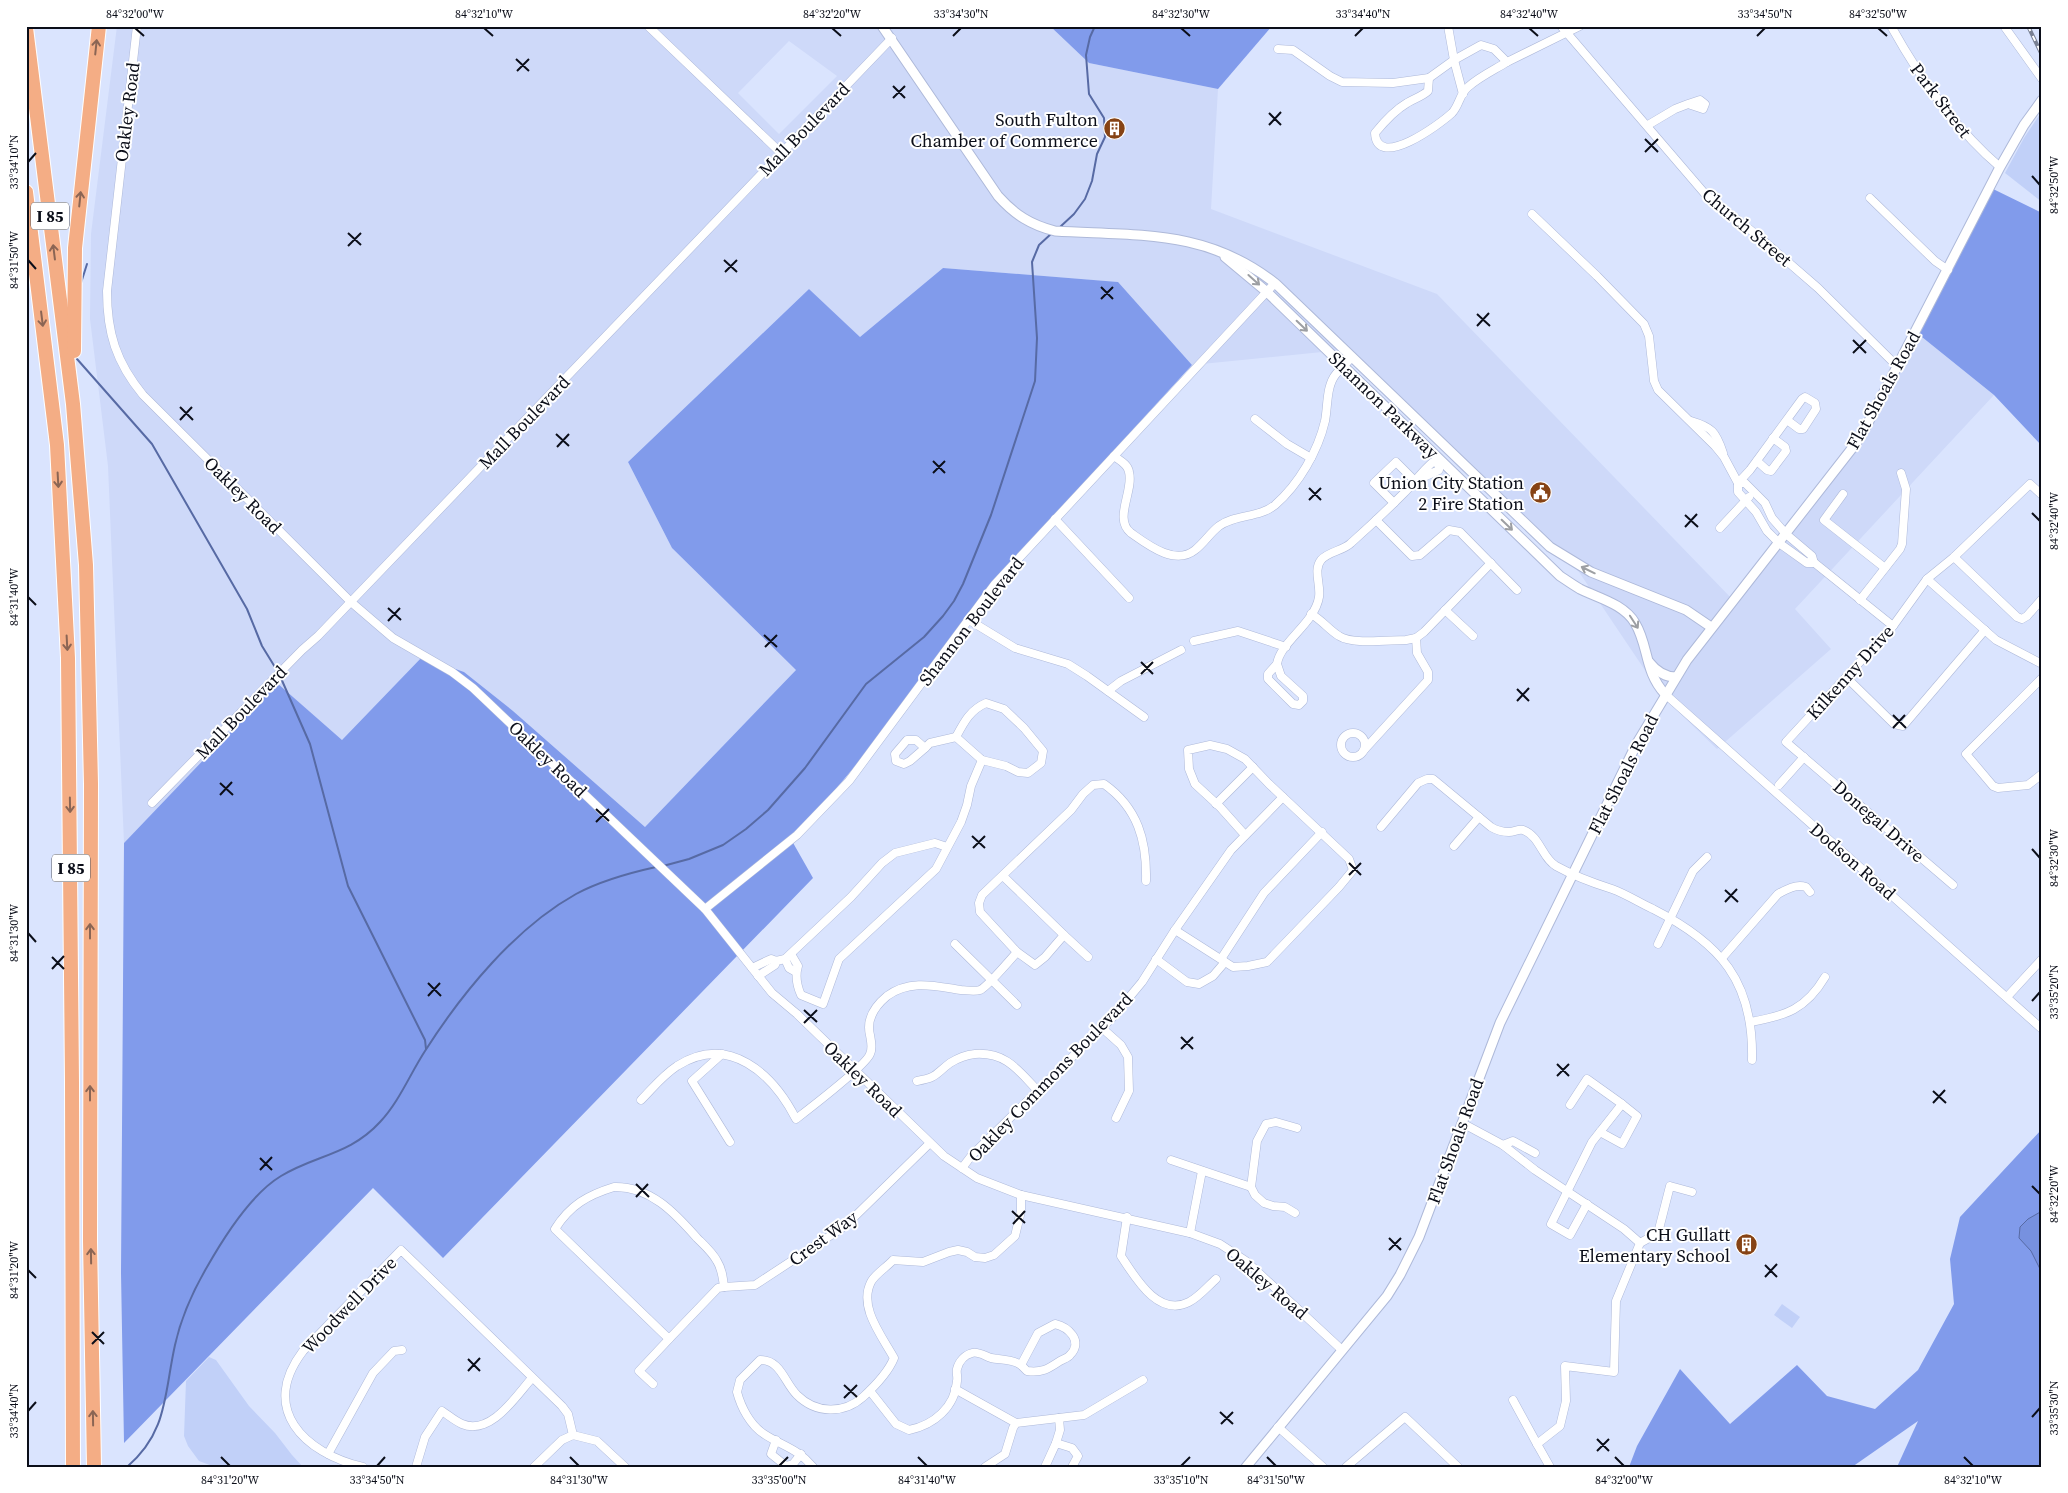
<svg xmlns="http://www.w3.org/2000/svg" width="2068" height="1493" viewBox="0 0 2068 1493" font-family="'Source Serif 4',serif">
<rect width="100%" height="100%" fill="#dae4fe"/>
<path fill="#ced9f9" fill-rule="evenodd" d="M117,26H1050L1089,63L1218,89L1211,209L1437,294L1734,601L1859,442L1917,333L1994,395L1795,609L1831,649L1717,749L1663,697L1579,572L1461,470L1342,350L1192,365L1117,282L943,268L860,337L809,289L628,462L672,548L796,670L645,827L513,711L464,672L422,657L342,740L277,684L124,843L108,466L90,319L91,234ZM789,41L837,76L779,134L738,93Z"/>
<g fill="#c1d0f8">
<path d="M2042,111V202L2005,173L2024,138Z"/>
<path d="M1782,1304L1800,1317L1792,1328L1774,1315Z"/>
<path d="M209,1357L216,1360L249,1406L275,1433L292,1455L303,1467H215L199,1461L188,1446L184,1436L186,1381Z"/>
</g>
<g fill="#819beb">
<path d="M1050,26H1272L1218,89L1089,63Z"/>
<path d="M1989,187L2042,213V446L1994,395L1917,333Z"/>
<path d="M943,268L1118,282L1192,365L1084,483L962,622L877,740L792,841L813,878L443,1258L373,1188L124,1443L121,1273L124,843L277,683L342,740L422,657L464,672L513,711L645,827L796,670L672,548L628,462L809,289L860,337Z"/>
<path d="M2042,1129V1467H1897L1918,1421L1852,1467H1629L1637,1446L1680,1369L1730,1424L1797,1365L1827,1396L1875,1409L1918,1370L1954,1304L1950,1259L1960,1217Z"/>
</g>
<path fill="#7791df" stroke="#576aa4" d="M2042,1211V1273L2031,1251L2019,1238L2020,1227L2028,1219Z"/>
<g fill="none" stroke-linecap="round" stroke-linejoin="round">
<g stroke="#576aa4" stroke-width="2">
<path d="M1060,227L1074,214L1085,199L1092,181L1097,154L1105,137L1104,118L1089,94L1086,55L1090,37L1095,26"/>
<path d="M81,283L87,264"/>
<path d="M75,355L77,359L152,444L247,609L262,646L278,672"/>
<path d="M280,676L310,744L348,886L425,1040L426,1049"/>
<path d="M663,866L689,859L723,845L746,829L768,810L805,768L866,684L924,637L943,616L954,601L963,584L991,515L1035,381L1037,338L1032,262L1039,245L1052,233"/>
<path d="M127,1467C168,1432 164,1394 175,1345C181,1318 193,1291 207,1267C224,1237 251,1194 281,1176C315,1155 350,1155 380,1122C399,1102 410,1074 425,1051C462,993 515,928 576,894C600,881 629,873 656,867"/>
</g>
<defs>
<g id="minor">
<path d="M137,26L107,291C107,333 116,362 143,395L351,602L393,638L452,672L473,688L705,909L772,993L797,1014L944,1156L977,1178L1021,1195L1190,1233L1220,1244L1246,1261L1342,1350"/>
<path d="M648,26L781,153"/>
<path d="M1448,26L1454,60L1463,94"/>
<path d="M1561,26L1706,195L1758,236L1818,288L1898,367"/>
<path d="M1891,26C1920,78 1955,129 2000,167"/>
<path d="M2004,26L2042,79"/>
<path d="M1278,49L1293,50L1330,76L1342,82L1393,83L1429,78L1454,60L1481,45L1494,49L1507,62L1580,26"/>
<path d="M1429,78L1428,91C1421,97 1415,98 1407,103C1395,110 1384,122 1375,133C1377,171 1440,124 1452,113C1459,106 1460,93 1468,87C1479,77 1494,70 1507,62"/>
<path d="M1648,125L1675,109L1688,104L1703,109L1705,104L1700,100L1688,104"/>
<path d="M1870,198L1935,261L1948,270"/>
<path d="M1532,214L1597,276L1644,324L1649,336L1654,381L1658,390L1715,446L1724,457L1738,483L1750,470L1802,399L1805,397L1815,403L1816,409L1803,429H1799L1787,420"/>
<path d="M1255,419L1287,444L1311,458"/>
<path d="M1691,421C1712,427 1716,432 1723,453"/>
<path d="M1114,456C1119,460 1128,464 1129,472C1134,491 1113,519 1131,533C1148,545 1175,566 1195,550C1204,543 1210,533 1219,526C1236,514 1259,518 1275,505C1299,484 1318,451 1325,421C1328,406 1326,386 1336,374C1341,368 1347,363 1352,357"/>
<path d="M1757,461L1767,470L1771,471L1786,451L1785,447L1773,438"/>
<path d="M1738,483H1745L1765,503L1772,518L1786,534L1812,556L1814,563H1807L1779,543L1767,531L1756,512L1738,492Z"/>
<path d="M1843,494L1824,520L1885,568"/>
<path d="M1394,503L1374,483L1396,462L1415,481"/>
<path d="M1055,519L1129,598"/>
<path d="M1376,520L1412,556L1420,555L1449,530L1460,532L1517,590"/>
<path d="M1720,528L1749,497"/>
<path d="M1954,557L2017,617L2022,619L2027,616L2042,599"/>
<path d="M1811,560L1893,626"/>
<path d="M1927,579L1996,640L2042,664"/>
<path d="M1860,600L1900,549L1902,544L1906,489L1901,473"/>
<path d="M1445,610L1473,636"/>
<path d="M1311,614C1322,620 1329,630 1339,636C1353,645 1389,640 1406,640L1416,638L1424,632L1491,563"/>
<path d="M969,620L1015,648L1068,664L1087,676L1144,717"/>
<path d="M1194,641L1238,631L1286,647"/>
<path d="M1277,664C1280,642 1315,623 1319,597C1321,585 1313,570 1321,560C1329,551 1343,551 1351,543C1369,527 1387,510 1404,493C1414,483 1422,471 1433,462L1439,464V470L1415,481"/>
<path d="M1277,664L1281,676L1303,696V701L1299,705L1293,704L1268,679V674Z"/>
<path d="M1846,677L1894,724L1903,726L1985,630"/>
<path d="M2042,678L1966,754L1993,786L1998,788L2028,785L2042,774"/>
<path d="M1108,691L1121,681L1181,650"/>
<path d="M1665,694L2042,1029"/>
<path d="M986,703L1004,709L1024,728L1043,751L1041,763L1028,773L1018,772L1006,766L982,760L956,737C964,722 970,710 986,703Z"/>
<circle cx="1353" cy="745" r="12"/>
<path d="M907,740H916L925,748L910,761L904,764L896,761L895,754Z"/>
<path d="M925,748L930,743L956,737"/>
<path d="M1364,750L1428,680V672L1417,653L1416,638"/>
<path d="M1779,785L1804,757"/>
<path d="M152,803L302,650L318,636L892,38"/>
<path d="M1216,804L1253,767"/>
<path d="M1381,827L1418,783L1427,779H1433L1491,827C1496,830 1502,832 1509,832C1514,832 1518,829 1523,830C1540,836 1542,858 1556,866C1574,876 1593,883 1612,889C1626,894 1640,903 1653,909C1720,943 1754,981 1752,1060"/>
<path d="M1454,846L1479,817"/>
<path d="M1003,876L1064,935L1045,957L1035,965L1017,952L980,912L979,903L982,895L1071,810L1083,794L1093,785L1104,784C1138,808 1147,841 1146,881"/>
<path d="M1953,885L1786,742L1893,626L1927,579L1954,557L2030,484L2042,495"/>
<path d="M705,909L797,835L849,781L995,584L1275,283"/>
<path d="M1175,930L1233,967L1248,966L1267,962L1339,887L1353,870L1349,859L1269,784L1245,759L1227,749L1210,745L1188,750L1189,769L1195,784L1220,807L1245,835"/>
<path d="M1064,935L1088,957"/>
<path d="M955,944L1017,1005"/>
<path d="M1658,944L1693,871L1707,857"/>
<path d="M791,954L798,966C795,976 797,986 801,995L823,1004L839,959L936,869L961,822L967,805L971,786L982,760"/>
<path d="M1722,958L1778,894C1787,889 1796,884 1806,887L1810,892"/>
<path d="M785,959L789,968L796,972"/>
<path d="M1156,959L1187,982L1199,984L1213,976L1225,962"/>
<path d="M1221,959L1264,893L1322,832"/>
<path d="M752,968L771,959L776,961L785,959L851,897L882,863L895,853L935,843L947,847"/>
<path d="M758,976L775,965L776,961"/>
<path d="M2007,997L2042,959"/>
<path d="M1750,1022C1786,1016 1806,1009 1825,977"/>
<path d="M1102,1028L1121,1045L1128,1057L1129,1091L1116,1118"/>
<path d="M722,1054L692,1081L730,1142"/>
<path d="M917,1081C938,1077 934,1075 950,1063C958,1058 965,1055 975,1054C1006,1052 1018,1070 1038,1091"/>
<path d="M641,1100C653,1088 662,1076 677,1066C729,1033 773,1074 796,1119C809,1109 866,1065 870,1054C873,1048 871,1041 870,1035C866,1019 875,1006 887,996C910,979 935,986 961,990C966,990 974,992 980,990C987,987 1010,960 1017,952"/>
<path d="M1570,1105L1587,1079L1622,1104L1592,1142L1551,1224L1570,1235L1587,1204"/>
<path d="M1462,1123L1503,1145L1535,1170L1624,1229L1640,1243L1616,1301L1614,1372L1565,1366L1566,1401L1560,1426L1537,1444L1550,1467"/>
<path d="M1600,1132L1622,1144L1637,1116L1622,1104"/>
<path d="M1503,1145L1513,1141L1535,1153"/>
<path d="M1171,1160L1251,1187"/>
<path d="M962,1168L972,1155L1112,1018L1142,982L1175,930L1231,850L1283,797"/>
<path d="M614,1187C650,1186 675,1213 697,1238C704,1245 712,1252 717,1261C722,1269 723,1278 724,1287L718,1288L669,1339L555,1229C570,1205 588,1195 614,1187Z"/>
<path d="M1295,1213L1285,1207L1273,1206L1264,1203L1255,1195L1251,1187L1257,1141L1266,1124L1276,1122L1297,1128"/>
<path d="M1127,1217L1121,1256C1135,1277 1158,1318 1189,1302C1199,1297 1208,1286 1216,1279"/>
<path d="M1190,1233L1202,1171"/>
<path d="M1640,1243L1658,1233L1670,1186L1692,1192"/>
<path d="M724,1287L755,1285L845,1226L930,1143"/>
<path d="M1055,1324C1068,1327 1084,1341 1070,1355C1068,1358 1063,1359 1060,1361C1048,1369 1042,1373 1027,1371L1021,1365L1038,1333Z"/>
<path d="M653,1384L639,1371L669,1339"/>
<path d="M955,1389L1016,1423"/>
<path d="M870,1391L896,1424L909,1430C934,1425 955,1407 957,1381C958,1377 956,1373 957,1369C959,1361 965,1355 972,1353C978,1351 985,1356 991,1358C1000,1360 1013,1359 1021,1365"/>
<path d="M1513,1400L1537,1444"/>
<path d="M1278,1427L1323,1467"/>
<path d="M776,1440L771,1454L786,1466L793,1464L801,1454"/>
<path d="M1056,1443L1060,1430L1059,1418"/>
<path d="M328,1454L373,1373L394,1351L402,1350"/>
<path d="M363,1467C304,1453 259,1409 303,1351L401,1250L562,1406L568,1414L573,1435L597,1441L625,1467"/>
<path d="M416,1467L425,1437L442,1411C448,1415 455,1421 462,1424C491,1436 516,1396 532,1378"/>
<path d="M534,1467L562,1440L573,1435"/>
<path d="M813,1467C797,1448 784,1447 764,1434C750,1425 741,1407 737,1392L740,1380L760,1360C781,1360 784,1382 797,1395C816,1414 844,1414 863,1397C875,1386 888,1373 894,1358C882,1336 858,1307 871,1282C875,1274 887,1267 893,1260L923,1262L949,1252L958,1250L967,1252L975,1257L985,1258L994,1255L1015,1236L1021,1211V1195"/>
<path d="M985,1467L1005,1454L1013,1428L1016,1423L1084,1415L1143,1380"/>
<path d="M1045,1467L1056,1443L1072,1448L1078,1456L1072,1467"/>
<path d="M1346,1467L1405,1417L1458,1467"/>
</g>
<g id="tertiary">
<path d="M882,26L998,196C1015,215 1031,225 1055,231C1139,236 1207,229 1276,284L1550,547L1591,572L1686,610L1711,627"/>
<path d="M1225,257L1267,292L1560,576C1566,580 1573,585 1580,589C1598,598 1624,604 1635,623C1649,646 1644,671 1665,694"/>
<path d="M1649,662C1656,671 1664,677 1676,677"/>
<path d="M1246,1467L1387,1296L1400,1275L1419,1237L1500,1023L1637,743L1687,660L1857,442L1870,419L2000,167L2024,125L2042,100"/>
</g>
<g id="motorway">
<path d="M26,28L73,404L86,565L91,784L90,1241L94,1467"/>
<path d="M26,192L57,445L68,658L72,1082L73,1467"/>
<path d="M74,351L75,248L99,26"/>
</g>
</defs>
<use href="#minor" stroke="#aeb9d9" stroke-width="9"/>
<use href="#tertiary" stroke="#aeb9d9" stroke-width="11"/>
<use href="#motorway" stroke="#fff" stroke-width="16"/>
<use href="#minor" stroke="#fff" stroke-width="8"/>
<use href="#tertiary" stroke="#fff" stroke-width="9"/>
<use href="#motorway" stroke="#f4ad85" stroke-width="14"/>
<defs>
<path id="rail" d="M2028,26L2042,55"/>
</defs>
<use href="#rail" stroke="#798093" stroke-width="4"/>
<use href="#rail" stroke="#fff" stroke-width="2" stroke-dasharray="5.5" stroke-linecap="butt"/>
</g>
<defs><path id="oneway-shaft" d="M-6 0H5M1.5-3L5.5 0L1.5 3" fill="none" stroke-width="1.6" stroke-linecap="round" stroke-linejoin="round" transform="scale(1.25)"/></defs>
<g stroke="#8b6554">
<use href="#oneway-shaft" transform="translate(96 47) rotate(-84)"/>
<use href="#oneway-shaft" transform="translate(80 199) rotate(-84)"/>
<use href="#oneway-shaft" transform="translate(54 252) rotate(-97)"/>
<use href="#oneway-shaft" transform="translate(42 319) rotate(83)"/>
<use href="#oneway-shaft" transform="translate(58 480) rotate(87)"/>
<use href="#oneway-shaft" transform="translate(67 643) rotate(87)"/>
<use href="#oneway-shaft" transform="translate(70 805) rotate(89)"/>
<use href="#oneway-shaft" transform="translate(90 931) rotate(-90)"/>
<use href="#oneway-shaft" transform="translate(90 1093) rotate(-90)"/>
<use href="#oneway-shaft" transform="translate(91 1256) rotate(-91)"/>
<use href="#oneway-shaft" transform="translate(93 1418) rotate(-91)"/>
</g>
<g stroke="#9d9fa3">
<use href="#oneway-shaft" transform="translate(1254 280) rotate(42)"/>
<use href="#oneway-shaft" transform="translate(1302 326) rotate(44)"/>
<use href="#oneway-shaft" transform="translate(1507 525) rotate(44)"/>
<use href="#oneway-shaft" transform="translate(1588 570) rotate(-154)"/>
<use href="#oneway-shaft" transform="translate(1634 622) rotate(57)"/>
</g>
<path fill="none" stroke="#0b0e19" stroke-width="2" d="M135,28L144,36M484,28L493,36M832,28L841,36M1181,28L1190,36M1529,28L1538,36M1878,28L1887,36M953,36L961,28M1355,36L1363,28M1757,36L1765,28M516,59L529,71M517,71L529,59M893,86L905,98M893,98L905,86M1269,113L1281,125M1269,125L1281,112M1645,139L1658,152M1645,152L1658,139M28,162L36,153M2032,176L2040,185M348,233L361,245M348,246L361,233M28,260L36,269M724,260L737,272M725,272L737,260M1101,287L1113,299M1101,299L1113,287M1477,314L1490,326M1477,326L1489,313M1853,340L1866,353M1853,353L1866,340M180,407L193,420M180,420L192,407M556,434L569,446M557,447L569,434M933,461L945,473M933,473L945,461M1309,488L1321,500M1309,500L1321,488M2032,513L2040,521M1685,515L1698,527M1685,527L1697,514M28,597L36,605M388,608L401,620M388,621L400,608M764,635L777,647M765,647L777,635M1141,662L1153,674M1141,674L1153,662M1517,689L1529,701M1517,701L1529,688M1893,715L1906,728M1893,728L1905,715M220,783L233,795M220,795L232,782M596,809L609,821M596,822L609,809M972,836L985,848M973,848L985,836M2032,849L2040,858M1349,863L1361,875M1349,875L1361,863M1725,890L1738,902M1725,902L1737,889M28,933L36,942M52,957L64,969M52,969L64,956M428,983L441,996M428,996L440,983M2032,1001L2040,992M804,1010L817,1022M804,1023L817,1010M1181,1037L1193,1049M1181,1049L1193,1037M1557,1064L1569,1076M1557,1076L1569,1064M1933,1091L1946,1103M1933,1103L1945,1090M260,1158L272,1170M260,1170L272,1157M636,1184L649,1197M2032,1186L2040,1194M636,1197L648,1184M1012,1211L1025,1223M1013,1224L1025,1211M1389,1238L1401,1250M1389,1250L1401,1238M1765,1265L1777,1277M28,1270L36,1278M1765,1277L1777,1264M92,1332L104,1344M92,1344L104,1332M468,1359L480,1371M468,1371L480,1358M844,1385L857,1397M844,1398L857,1385M28,1411L36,1402M1220,1412L1233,1424M2032,1417L2040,1408M1221,1424L1233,1412M1597,1439L1609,1451M1597,1451L1609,1439M221,1457L230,1466M570,1457L579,1466M918,1457L927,1466M1267,1457L1276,1466M1615,1457L1624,1466M1964,1457L1973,1466M377,1466L385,1457M779,1466L788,1457M1181,1466L1190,1457"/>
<defs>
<symbol id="building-disc" viewBox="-11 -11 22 22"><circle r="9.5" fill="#864315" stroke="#fff"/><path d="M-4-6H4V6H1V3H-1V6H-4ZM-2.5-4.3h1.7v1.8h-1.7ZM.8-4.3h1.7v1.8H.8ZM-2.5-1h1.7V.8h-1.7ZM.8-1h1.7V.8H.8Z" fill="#fff"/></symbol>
<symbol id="civic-disc" viewBox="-11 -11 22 22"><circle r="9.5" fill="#864315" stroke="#fff"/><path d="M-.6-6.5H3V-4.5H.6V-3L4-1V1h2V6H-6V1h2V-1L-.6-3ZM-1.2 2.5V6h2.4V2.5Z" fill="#fff"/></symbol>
</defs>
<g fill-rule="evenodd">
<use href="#building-disc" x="1102" y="116" width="25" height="25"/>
<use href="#civic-disc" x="1528" y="480" width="25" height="25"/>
<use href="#building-disc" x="1734" y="1232" width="25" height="25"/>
</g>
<g text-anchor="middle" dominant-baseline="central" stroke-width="4" stroke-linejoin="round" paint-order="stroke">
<g fill="#fff" stroke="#54565e" stroke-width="1">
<rect x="31" y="202.5" width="38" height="27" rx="4"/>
<rect x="52" y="854.5" width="38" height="27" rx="4"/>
</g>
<g font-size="16" font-weight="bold" fill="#0b0e19">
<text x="50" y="216">I 85</text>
<text x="71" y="868">I 85</text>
</g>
<g font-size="18" fill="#0b0e19" stroke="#fff">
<text transform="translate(1941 100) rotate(53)">Park Street</text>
<text transform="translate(127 112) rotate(-83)">Oakley Road</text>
<text transform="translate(804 129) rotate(-46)">Mall Boulevard</text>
<text transform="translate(1747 227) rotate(40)">Church Street</text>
<text transform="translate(1883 390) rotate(-61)">Flat Shoals Road</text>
<text transform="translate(1384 405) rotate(44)">Shannon Parkway</text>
<text transform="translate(524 422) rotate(-46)">Mall Boulevard</text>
<text transform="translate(243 495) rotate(45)">Oakley Road</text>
<text transform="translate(971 621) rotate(-52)">Shannon Boulevard</text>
<text transform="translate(1850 672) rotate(-48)">Kilkenny Drive</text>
<text transform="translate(241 712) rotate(-46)">Mall Boulevard</text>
<text transform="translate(548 759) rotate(44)">Oakley Road</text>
<text transform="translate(1623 774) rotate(-63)">Flat Shoals Road</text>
<text transform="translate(1879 821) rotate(41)">Donegal Drive</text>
<text transform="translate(1853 861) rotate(41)">Dodson Road</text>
<text transform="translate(1050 1077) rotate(-46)">Oakley Commons Boulevard</text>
<text transform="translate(863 1079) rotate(44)">Oakley Road</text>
<text transform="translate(1455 1141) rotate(-70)">Flat Shoals Road</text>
<text transform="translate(823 1238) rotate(-36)">Crest Way</text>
<text transform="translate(1267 1283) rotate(40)">Oakley Road</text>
<text transform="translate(349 1305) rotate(-46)">Woodwell Drive</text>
</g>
<g font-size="18" fill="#0b0e19" stroke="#fff" text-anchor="end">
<text x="1098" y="119">South Fulton<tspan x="1098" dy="21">Chamber of Commerce</tspan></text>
<text x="1524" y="482">Union City Station<tspan x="1524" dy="21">2 Fire Station</tspan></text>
<text x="1730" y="1234">CH Gullatt<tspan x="1730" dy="21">Elementary School</tspan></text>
</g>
</g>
<rect width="2068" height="1493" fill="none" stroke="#ffffff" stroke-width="55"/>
<rect x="28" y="28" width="2012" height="1438" fill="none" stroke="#0b0e19" stroke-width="2"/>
<g font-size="12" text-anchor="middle" fill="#0b0e19">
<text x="135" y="18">84°32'00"W</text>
<text x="484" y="18">84°32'10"W</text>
<text x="832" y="18">84°32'20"W</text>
<text x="961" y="18">33°34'30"N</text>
<text x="1181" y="18">84°32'30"W</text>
<text x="1363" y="18">33°34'40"N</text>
<text x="1529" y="18">84°32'40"W</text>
<text x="1765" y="18">33°34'50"N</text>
<text x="1878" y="18">84°32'50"W</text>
<text transform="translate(14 162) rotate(-90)" y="4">33°34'10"N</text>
<text transform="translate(2054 185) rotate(-90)" y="4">84°32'50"W</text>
<text transform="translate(14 260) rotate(-90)" y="4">84°31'50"W</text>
<text transform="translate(2054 521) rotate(-90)" y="4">84°32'40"W</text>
<text transform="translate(14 597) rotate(-90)" y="4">84°31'40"W</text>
<text transform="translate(2054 858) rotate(-90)" y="4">84°32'30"W</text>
<text transform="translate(14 933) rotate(-90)" y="4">84°31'30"W</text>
<text transform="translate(2054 992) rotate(-90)" y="4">33°35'20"N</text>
<text transform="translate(2054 1194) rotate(-90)" y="4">84°32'20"W</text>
<text transform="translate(14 1270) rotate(-90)" y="4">84°31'20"W</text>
<text transform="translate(2054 1408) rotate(-90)" y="4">33°35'30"N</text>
<text transform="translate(14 1411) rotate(-90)" y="4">33°34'40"N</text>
<text x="230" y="1484">84°31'20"W</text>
<text x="377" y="1484">33°34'50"N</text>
<text x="579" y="1484">84°31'30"W</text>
<text x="779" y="1484">33°35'00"N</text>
<text x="927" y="1484">84°31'40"W</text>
<text x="1181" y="1484">33°35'10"N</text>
<text x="1276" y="1484">84°31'50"W</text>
<text x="1624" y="1484">84°32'00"W</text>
<text x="1973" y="1484">84°32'10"W</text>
</g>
</svg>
